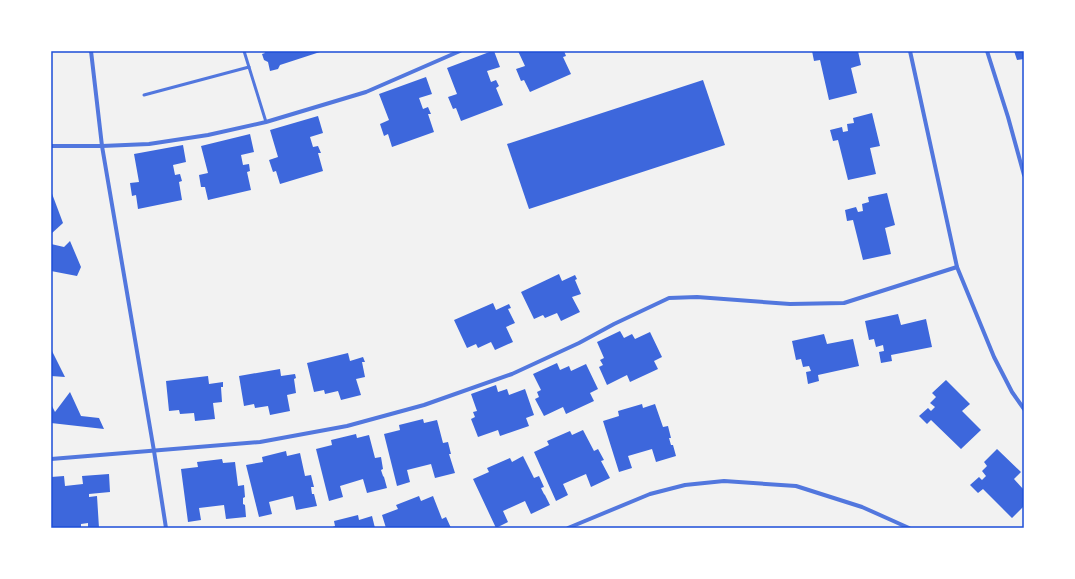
<svg xmlns="http://www.w3.org/2000/svg" width="1075" height="579" viewBox="0 0 1075 579" font-family="'Exo 2',sans-serif">
<rect width="100%" height="100%" fill="#f2f2f2"/>
<g fill="#3d67dc">
<path d="M264,51H323L280,65L278,69L270,71L268,62L264,60L262,54L265,53Z"/>
<path d="M492,51H494L500,67L487,71L491,82L496,80L499,86L496,88L503,105L461,121L456,108L453,109L448,97L457,94L447,68Z"/>
<path d="M518,51H564L566,56L563,57L571,74L530,92L524,80L521,81L516,69L525,66Z"/>
<path d="M812,51H824V52L830,51H858L861,65L851,68L857,93L829,100L820,60L814,61Z"/>
<path d="M1014,51H1024V59L1017,60Z"/>
<path d="M426,77L432,94L419,98L423,109L428,107L431,114H428L434,132L392,147L388,134L384,136L380,124L389,120L379,94Z"/>
<path d="M703,80L725,145L529,209L507,144Z"/>
<path d="M872,113L880,146L870,148L876,174L848,180L838,140L833,141L830,130L842,127L843,132L848,131L847,124L854,123L853,118Z"/>
<path d="M318,116L323,133L310,137L313,147L318,146L321,153H318L323,171L280,184L276,171L273,172L269,160L278,157L270,130Z"/>
<path d="M250,134L254,152L241,155L243,165L249,164L250,171L247,172L251,190L208,200L205,187H201L199,175L208,173L201,146Z"/>
<path d="M183,145L186,162L173,165L175,175L180,174L182,181L179,182L182,200L138,209L136,195L132,196L130,183L139,182L134,154Z"/>
<path d="M51,191L63,223L51,234Z"/>
<path d="M887,193L895,225L885,228L891,254L863,260L853,220L847,221L845,210L856,207L858,212L863,211L862,204L869,202L868,197Z"/>
<path d="M70,241L81,267L77,276L51,271V244L64,247Z"/>
<path d="M559,274L562,281L575,275L577,279L575,280L581,294L572,297L580,312L561,321L557,313L545,318L543,315L534,319L521,292Z"/>
<path d="M493,303L496,310L509,304L511,308L508,309L515,323L506,327L513,342L495,350L491,342L478,348L476,344L467,348L454,320Z"/>
<path d="M898,314L901,325L926,319L932,347L891,355L892,361L881,363L879,352L884,351L883,345L876,347L874,339L869,340L865,321Z"/>
<path d="M620,331L624,338L632,334L635,339L650,332L662,357L654,361L658,369L630,382L627,375L607,385L599,367L603,365L600,360L604,358L597,342Z"/>
<path d="M824,334L827,344L853,339L859,366L818,375L819,381L808,384L806,372L811,371L809,366L803,367L801,359L796,360L792,341Z"/>
<path d="M51,349L65,377L51,376Z"/>
<path d="M348,353L350,361L363,357L365,362H362L365,377L356,379L361,395L341,400L338,391L325,394L324,390L314,392L307,363Z"/>
<path d="M557,363L560,370L569,366L571,371L586,364L598,389L590,393L594,401L566,414L563,407L544,416L535,399L539,397L537,392L541,390L533,374Z"/>
<path d="M280,369L281,376L295,374L296,378L294,379L296,393L287,395L290,411L270,415L268,406L255,408L254,404L244,406L239,376Z"/>
<path d="M208,376L209,384L223,382V387H221L222,402L213,403L215,419L195,421L194,413L180,414L179,410L169,411L166,381Z"/>
<path d="M946,380L970,404L962,411L981,430L961,449L931,420L927,424L919,416L928,408L931,411L935,407L930,403L936,397L932,393Z"/>
<path d="M496,385L498,392L507,389L509,395L525,389L534,415L526,418L529,426L500,436L498,430L478,437L471,419L475,417L473,412L477,411L471,394Z"/>
<path d="M70,392L81,416L99,418L104,429L51,423V404L55,412Z"/>
<path d="M642,404L643,408L655,404L663,427L668,426L671,438H669L671,445H673L676,456L656,462L652,449L628,456L632,468L619,472L603,421L619,416L618,411Z"/>
<path d="M423,419L424,423L437,420L443,443L448,442L451,454H449L455,473L435,478L431,464L407,470L410,482L397,486L384,434L400,430L399,425Z"/>
<path d="M583,430L594,451L598,449L604,460L601,461L610,478L591,487L586,474L563,484L568,495L556,501L534,452L549,445L547,441L570,431L572,435Z"/>
<path d="M356,434L357,438L369,435L375,458L381,457L383,469L381,470L383,476L384,477L387,488L367,493L363,479L340,486L343,497L329,501L316,449L332,445L331,440Z"/>
<path d="M997,449L1021,472L1014,479L1024,490V506L1012,518L983,489L978,493L970,485L979,477L982,480L986,476L982,471L987,466L984,462Z"/>
<path d="M286,451L287,456L300,453L305,476L311,475L314,487H311L312,494H314L317,506L296,510L293,496L269,502L272,514L259,517L246,465L263,462L262,457Z"/>
<path d="M523,456L534,478L539,476L544,487L541,488L544,494L545,495L550,505L531,514L525,501L503,511L508,522L496,528L473,479L489,472L487,468L510,458L512,462Z"/>
<path d="M222,459L223,463L235,462L238,486L244,485L245,497L243,498V504L245,505L246,517L226,519L224,505L199,508L201,520L188,522L181,469L198,467L197,462Z"/>
<path d="M109,474L110,492L89,494V497L97,496L99,528H88V523L81,524V528H51V477L64,476L65,486L83,484L82,476Z"/>
<path d="M419,496L421,501L433,496L442,519L446,517L451,528H386L382,515L398,509L396,505Z"/>
<path d="M358,515L359,520L372,516L375,528H330L335,526L334,521Z"/>
</g>
<g fill="none" stroke-linecap="round" stroke-linejoin="round">
<g stroke="#5277de" stroke-width="3">
<path d="M244,51L266,122"/>
<path d="M144,95L249,67"/>
</g>
<g stroke="#5277de" stroke-width="4">
<path d="M91,51L102,146L154,451L166,528"/>
<path d="M910,51L957,267"/>
<path d="M987,51L1008,117L1024,175"/>
<path d="M51,146H102L149,144L208,135L266,122L366,92L460,51"/>
<path d="M51,459L260,442L347,426L424,405L512,374L579,343L614,324L669,298L697,297L790,304L844,303L957,267L994,357L1012,392L1024,409"/>
<path d="M568,528L650,494L685,485L724,481L796,486L862,507L909,528"/>
</g>
</g>
<rect width="1075" height="579" fill="none" stroke="#ffffff" stroke-width="104"/>
<rect x="52" y="52" width="971" height="475" fill="none" stroke="#1d4ed8" stroke-width="1.5"/>
</svg>
